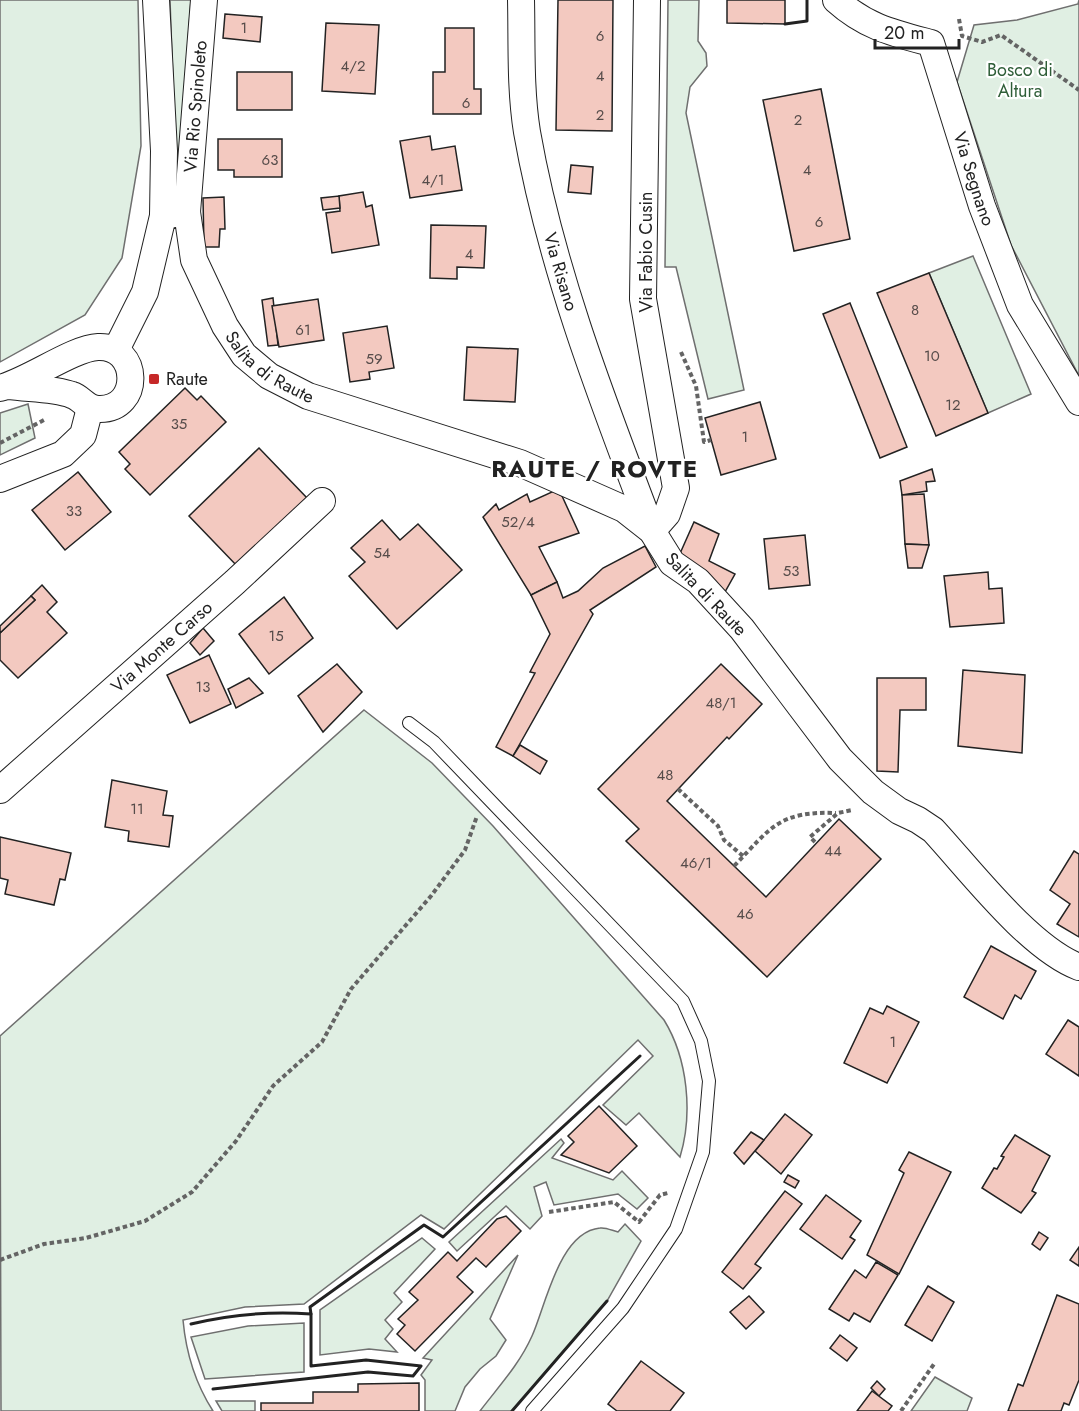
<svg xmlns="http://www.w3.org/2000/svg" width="1079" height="1411" viewBox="0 0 1079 1411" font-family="Jost,sans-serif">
<rect width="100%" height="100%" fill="#fff"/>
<g fill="#e0efe3" stroke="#6f6f6f" stroke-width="1.5">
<path d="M0,0H138L141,146L122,258L85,315L0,362Z"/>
<path d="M170,0H191L177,192Z"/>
<path d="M668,0H699L698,41L706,53L707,66L690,87L686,113L744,390L708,399L676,267H665Z"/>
<path d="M1079,0V376L1011,245L957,82L974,25L1017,20L1078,4Z"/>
<path d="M973,256L1031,394L988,413L929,273Z"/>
<path d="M28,404L35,438L0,455V413Z"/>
<path d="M364,710L432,763L493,826L664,1020C688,1059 693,1114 680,1157L639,1113L626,1125L603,1105L653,1056L638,1040L444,1229L421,1215L304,1304L245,1307L183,1320C186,1353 195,1383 213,1411H1L0,1036Z"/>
<path d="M561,1139L564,1143L552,1158L613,1180L622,1171L648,1198L637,1209L618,1194L554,1205L546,1182L534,1187L542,1216L530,1229L506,1206L457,1251L449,1242Z"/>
<path d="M625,1224L641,1241L607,1301L512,1411H480C499,1386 519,1365 532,1336C546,1305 559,1232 600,1228C606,1227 613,1231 618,1232Z"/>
<path d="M422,1238L435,1249L394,1293L402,1302L385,1320L393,1329L385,1339L397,1352L369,1349L320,1355V1310Z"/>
<path d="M518,1255L490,1319L506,1340L496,1356L480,1369L465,1387L455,1411H425V1380L421,1375L432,1360L423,1358Z"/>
<path d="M304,1323V1372L205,1379L191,1337L248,1326Z"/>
<path d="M935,1377L972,1398L967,1411H911Z"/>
<path d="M216,1401H255V1411H222Z"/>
</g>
<g fill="#f3c9c0" stroke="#222" stroke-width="1.5">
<path d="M558,0H613L612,131L556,130Z"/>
<path d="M727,0H785V24L727,23Z"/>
<path d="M225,14L262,17L260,42L223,38Z"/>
<path d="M326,23L379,25L375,94L322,91Z"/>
<path d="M445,28H474V89H481V114H433V72H445Z"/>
<rect x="237" y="72" width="55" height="38"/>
<path d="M821,89L850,239L794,251L763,100Z"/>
<path d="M430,136L432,150L455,146L462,190L410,198L400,141Z"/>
<path d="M218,139H282V177H234V170H218Z"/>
<path d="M571,165L593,167L591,194L568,192Z"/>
<path d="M363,192L366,207L372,205L379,245L332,253L326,213L340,211L339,196Z"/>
<path d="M339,196L340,208L323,210L321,198Z"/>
<path d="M224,197L225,229H220L219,247H204L203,198Z"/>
<path d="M431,225L486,226L484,268L457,267V279L430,278Z"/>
<path d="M929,273L988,413L936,436L877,293Z"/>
<path d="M273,298L278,345L268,346L262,300Z"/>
<path d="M318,299L324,340L279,347L272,306Z"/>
<path d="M850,303L907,447L880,458L823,314Z"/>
<path d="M387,326L394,368L369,372L370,379L350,382L343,333Z"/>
<path d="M467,347L518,349L515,402L464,400Z"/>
<path d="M185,388L197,400L201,396L226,422L150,495L125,469L130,464L119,452Z"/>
<path d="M760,402L776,459L721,475L705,418Z"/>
<path d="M259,448L308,499L238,567L189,516Z"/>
<path d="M932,469L935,481L926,482L927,491L902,495L900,481Z"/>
<path d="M78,472L111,512L65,550L32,510Z"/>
<path d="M554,491L562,496L579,533L539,547L557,582L531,595L483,517L496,504L499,510L527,494L530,502Z"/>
<path d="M924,494L929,545L905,544L902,495Z"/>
<path d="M382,520L400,540L418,524L462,570L397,629L349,576L365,562L351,548Z"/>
<path d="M694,522L719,534L709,561L735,574L721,599L678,558Z"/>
<path d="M805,535L810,585L769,589L764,539Z"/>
<path d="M905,544L929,545L922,568H908Z"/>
<path d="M645,546L656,567L590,610L593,614L513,756L496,747L535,673L530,672L550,634L531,595L557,582L563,598L578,591L603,568Z"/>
<path d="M988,572L989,589L1002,588L1004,623L950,627L944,576Z"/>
<path d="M42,585L57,602L47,612L67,633L18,678L0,660V633L35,600L31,596Z"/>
<path d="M31,596L35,600L0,633V626Z"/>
<path d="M284,597L313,638L269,674L239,634Z"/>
<path d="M203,628L214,641L200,655L190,643Z"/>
<path d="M209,655L231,704L190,723L167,675Z"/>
<path d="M337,664L362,692L323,732L298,696Z"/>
<path d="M721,664L762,704L729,739L727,737L667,801L766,897L839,819L881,859L767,977L626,841L639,829L598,789Z"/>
<path d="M963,670L1025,675L1022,753L958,746Z"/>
<path d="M249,678L263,693L236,708L228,689Z"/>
<path d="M877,678H926V710H900L898,772L877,771Z"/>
<path d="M520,745L547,761L540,774L513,756Z"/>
<path d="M112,780L167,791L163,815L173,816L169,847L128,841L129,831L105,827Z"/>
<path d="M0,837L71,853L65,880L60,879L54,905L5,894L8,880L0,878Z"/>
<path d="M1074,851L1079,854V937L1057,924L1070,904L1050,890Z"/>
<path d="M991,946L1036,971L1021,999L1015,995L1003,1019L964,997Z"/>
<path d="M887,1006L919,1022L887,1083L844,1063L870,1008L883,1014Z"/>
<path d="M1068,1020L1079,1027V1076L1046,1054Z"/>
<path d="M599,1106L637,1146L609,1173L561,1155L574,1142L568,1136Z"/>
<path d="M785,1114L812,1135L781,1174L755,1151Z"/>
<path d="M751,1132L764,1140L744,1164L734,1153Z"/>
<path d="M1015,1135L1050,1156L1032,1191L1036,1193L1021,1213L982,1188L994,1168L997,1169L1004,1157L1001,1156Z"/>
<path d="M909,1152L951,1172L899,1274L867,1255L904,1173L899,1170Z"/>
<path d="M788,1175L799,1181L795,1188L784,1182Z"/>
<path d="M785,1191L802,1204L755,1264L761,1268L743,1289L722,1272Z"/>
<path d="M826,1195L861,1221L850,1237L855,1240L842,1259L800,1229Z"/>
<path d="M506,1216L521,1231L486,1267L476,1258L457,1277L473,1292L415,1351L397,1334L405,1325L398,1319L418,1300L409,1292L448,1252L457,1261L497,1219Z"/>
<path d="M1039,1232L1048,1238L1040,1250L1032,1244Z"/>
<path d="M1079,1247V1266L1070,1260Z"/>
<path d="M876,1262L898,1275L870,1322L854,1313L849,1321L829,1309L855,1270L866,1278Z"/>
<path d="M928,1286L954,1302L932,1341L905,1325Z"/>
<path d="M1057,1295L1079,1304V1380L1069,1405L1064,1403L1061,1411H1008L1018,1384L1023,1386Z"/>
<path d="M749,1296L764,1312L746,1329L730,1312Z"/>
<path d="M840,1335L857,1348L847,1361L830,1348Z"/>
<path d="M641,1361L684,1393L670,1411H617L608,1404Z"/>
<path d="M877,1381L885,1389L879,1396L871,1388Z"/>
<path d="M419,1383V1411H261V1403H313V1392H358V1384Z"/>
<path d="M872,1391L892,1406L888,1411H857Z"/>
</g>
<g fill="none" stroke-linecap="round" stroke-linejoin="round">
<defs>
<path id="lane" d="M409,723L434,742L683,1001L701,1041L709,1081L703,1152L676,1229L623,1308L532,1411"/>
<g id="street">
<path id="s1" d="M521,0C522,43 520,89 527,132C551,269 603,402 652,531L667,514L676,488L643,299L647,0"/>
<path id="s2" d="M836,0C866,27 893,33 931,43L982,206L1020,305L1079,402"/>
<path id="s3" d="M187,212L204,0"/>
<path id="s4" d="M163,216L187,212L194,260L225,326L244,355L269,376L308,396L520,463L624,509L652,531L672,563L698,581L742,629L840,759L873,792L899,811L918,820L933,830C970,870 1029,948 1079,967"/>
<path d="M116,350L145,292L163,216L164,151L156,0"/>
<path d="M0,388C28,381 73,348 98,347C140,345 142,410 99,409C86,409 82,398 72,395C53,388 28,389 8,386"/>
<path d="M0,479L63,454L83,435L90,408"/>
<path id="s5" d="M0,790L235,582L322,501"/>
</g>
</defs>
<use href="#lane" stroke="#222" stroke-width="14"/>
<use href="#street" stroke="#222" stroke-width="28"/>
<g stroke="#646464" stroke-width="4" stroke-dasharray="4.5 3" stroke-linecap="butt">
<path d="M959,19L962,36L982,42L1001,35L1079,90"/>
<path d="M681,352L696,386L704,442L711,440"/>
<path d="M0,443L44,420"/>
<path d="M678,789L718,826L724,840L743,856"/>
<path d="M815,842L810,837L838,813L852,810"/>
<path d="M734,866C771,828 778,811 836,813"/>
<path d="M549,1212L614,1202L639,1222L660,1195L668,1193"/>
<path d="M0,1260L44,1244L86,1238L145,1221L192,1192L236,1141L273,1086L322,1042L351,989L431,896L465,850L477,816"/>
<path d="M901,1411L934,1364"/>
</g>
<use href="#lane" stroke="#fff" stroke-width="12"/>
<use href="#street" stroke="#fff" stroke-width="26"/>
<g stroke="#222" stroke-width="3">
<path d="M785,24L807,21V0"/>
<path d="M191,1324C232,1314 269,1311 311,1314L310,1307L424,1225L443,1237L640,1056"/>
<path d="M213,1389L368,1372L413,1376L421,1366L366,1360L311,1366V1314"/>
<path d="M512,1411L607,1301"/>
</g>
</g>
<rect fill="#c62828" stroke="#fff" stroke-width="2" x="148" y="373" width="12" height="12" rx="3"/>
<g text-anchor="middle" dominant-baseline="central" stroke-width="4.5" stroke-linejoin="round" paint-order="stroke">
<g font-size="15" fill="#564c4a">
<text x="244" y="28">1</text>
<text x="600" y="36">6</text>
<text x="353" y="66">4/2</text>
<text x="600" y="76">4</text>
<text x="466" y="103">6</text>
<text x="600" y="115">2</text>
<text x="798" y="120">2</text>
<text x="270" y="160">63</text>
<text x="807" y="170">4</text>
<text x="433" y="180">4/1</text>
<text x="819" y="222">6</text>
<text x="469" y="254">4</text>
<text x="915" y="310">8</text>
<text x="303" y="330">61</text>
<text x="932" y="356">10</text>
<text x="374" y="359">59</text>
<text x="953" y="405">12</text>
<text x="179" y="424">35</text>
<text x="745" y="437">1</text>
<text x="74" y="511">33</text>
<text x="518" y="522">52/4</text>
<text x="382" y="553">54</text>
<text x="791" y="571">53</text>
<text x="276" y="636">15</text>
<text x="203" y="687">13</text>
<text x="721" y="703">48/1</text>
<text x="665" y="775">48</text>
<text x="137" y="809">11</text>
<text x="833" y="851">44</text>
<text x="696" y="863">46/1</text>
<text x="745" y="914">46</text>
<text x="893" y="1042">1</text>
</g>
<g font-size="18" fill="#2f5e38" stroke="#fff">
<text x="1020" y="70">Bosco di<tspan x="1020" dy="21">Altura</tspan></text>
</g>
<g font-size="18" fill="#222" stroke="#fff">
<text stroke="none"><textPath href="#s3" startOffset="106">Via Rio Spinoleto</textPath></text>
<text stroke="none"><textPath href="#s2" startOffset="248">Via Segnano</textPath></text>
<text transform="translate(646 252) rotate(-90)">Via Fabio Cusin</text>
<text stroke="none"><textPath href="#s1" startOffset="276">Via Risano</textPath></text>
<text stroke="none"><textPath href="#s4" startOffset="208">Salita di Raute</textPath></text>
<text transform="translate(706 594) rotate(46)">Salita di Raute</text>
<text stroke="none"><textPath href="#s5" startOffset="216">Via Monte Carso</textPath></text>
</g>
<g font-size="18" fill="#222" stroke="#fff" text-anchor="start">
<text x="166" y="379">Raute</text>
</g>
<g font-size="24" font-weight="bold" letter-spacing="1.5" fill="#222" stroke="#fff">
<text x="595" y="468">RAUTE / ROVTE</text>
</g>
</g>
<path d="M875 39v9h84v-9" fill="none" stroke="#222222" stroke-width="3"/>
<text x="884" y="39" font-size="18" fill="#222222" stroke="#ffffff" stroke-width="4.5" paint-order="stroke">20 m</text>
</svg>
